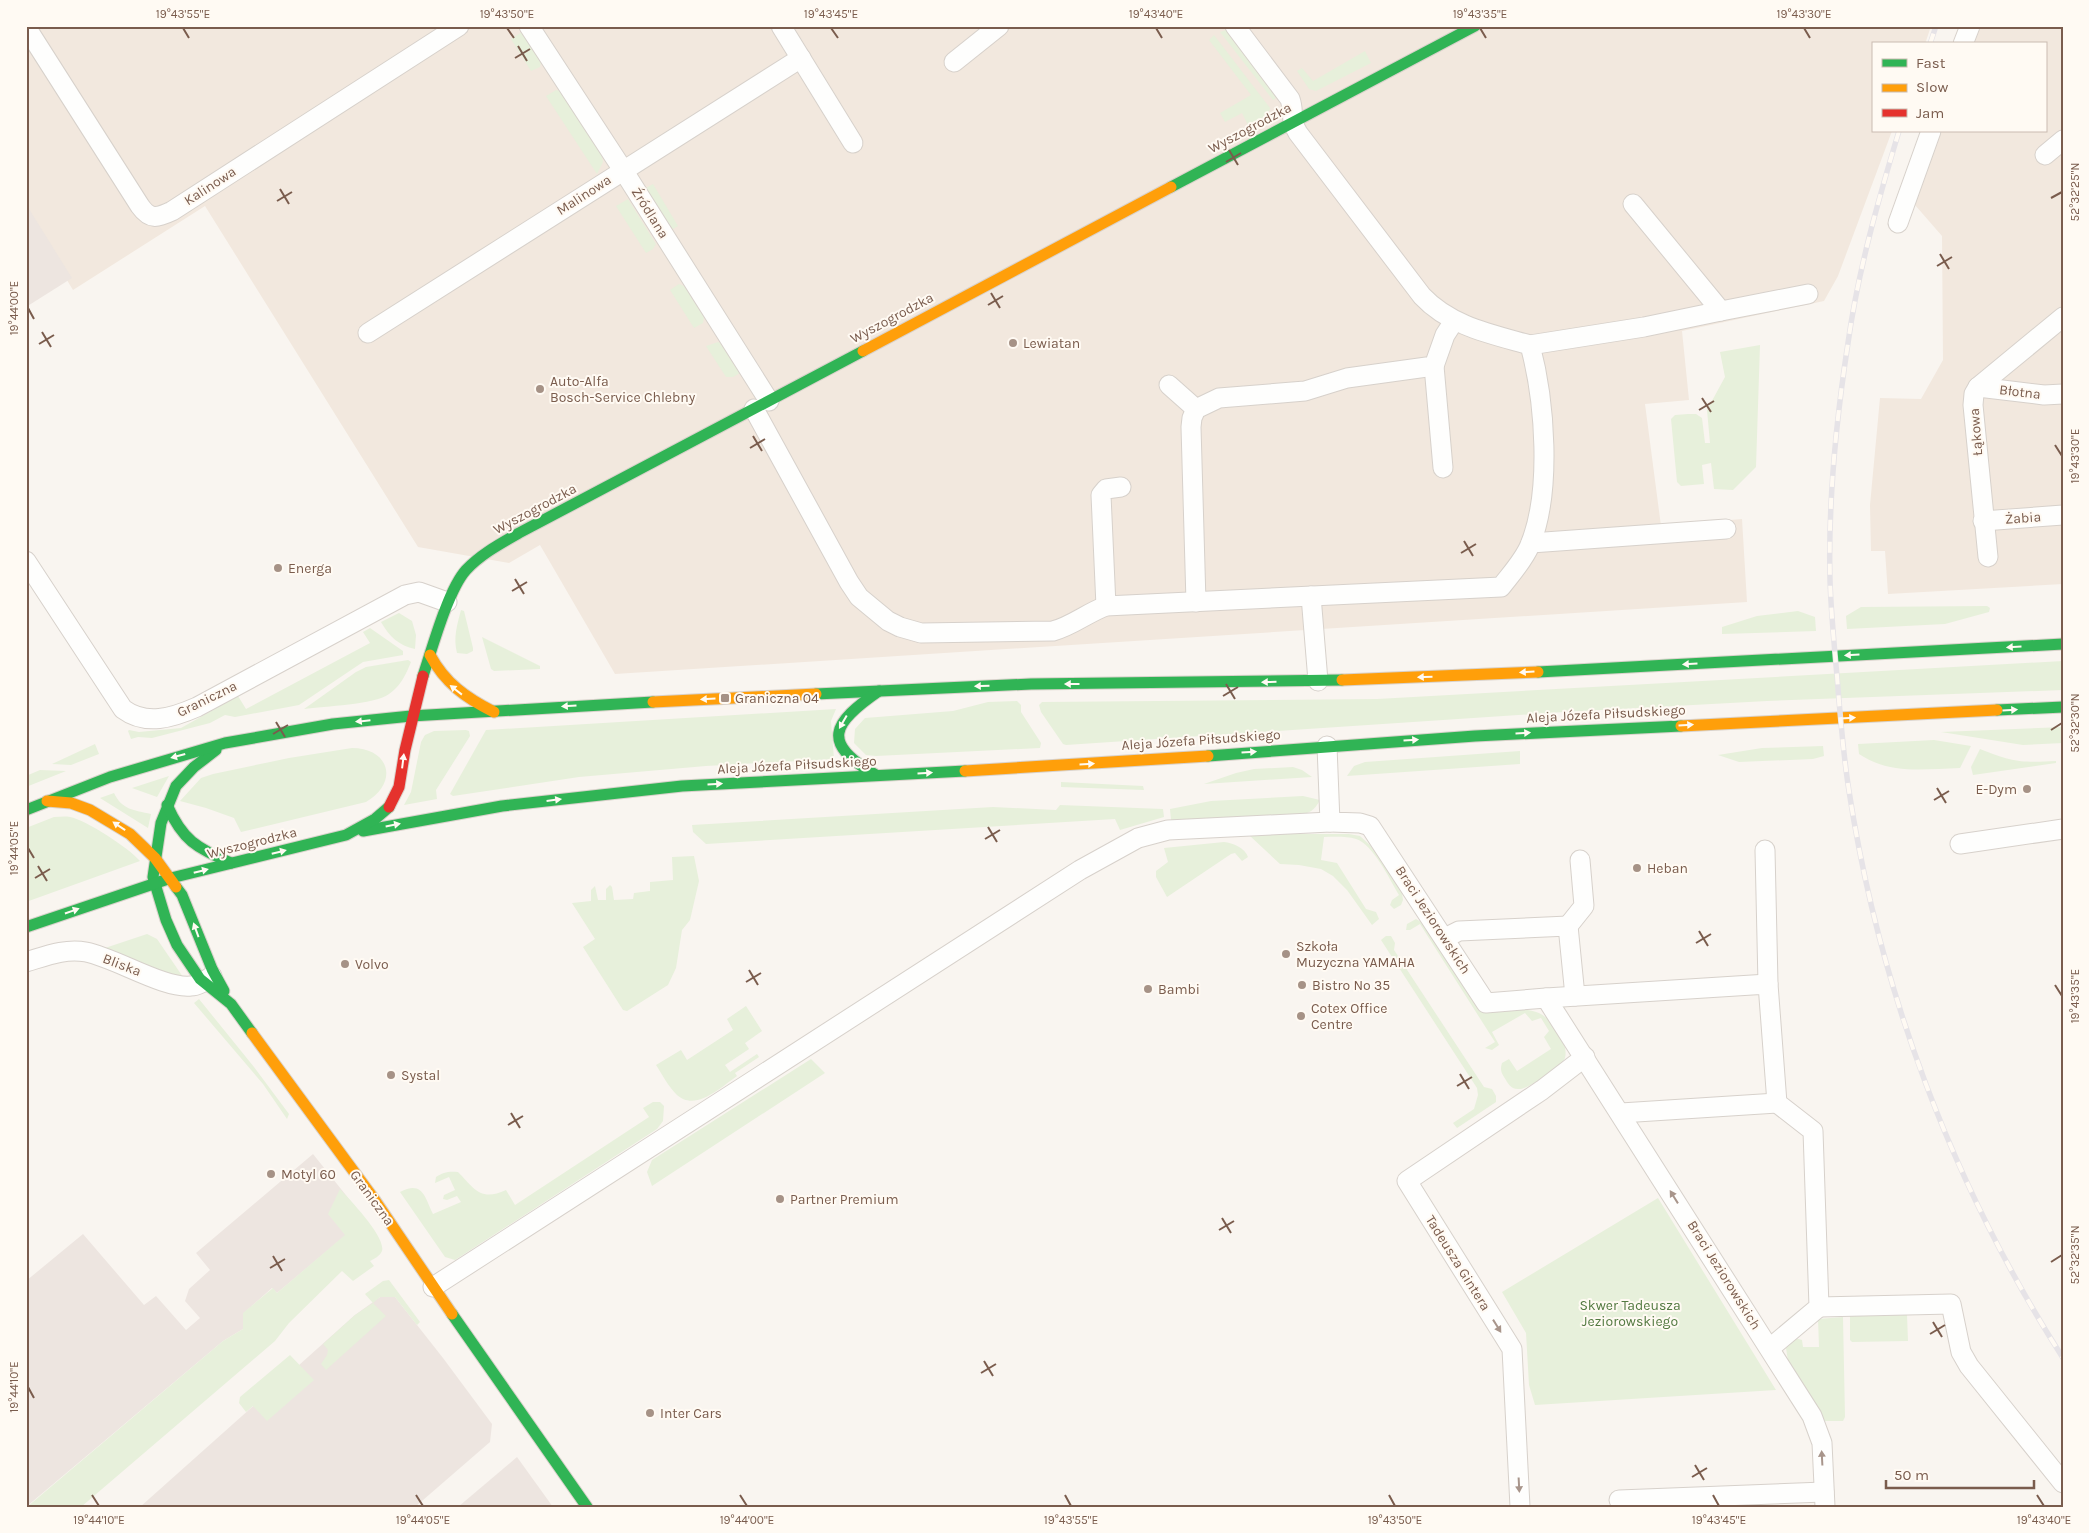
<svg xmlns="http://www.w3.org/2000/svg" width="2089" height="1533" viewBox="0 0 2089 1533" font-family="Karla,sans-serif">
<rect width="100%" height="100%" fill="#f9f5f0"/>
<g fill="#f2e8de">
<path d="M26,26H1931L1925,44H1873V131H1892L1838,276L1824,301L1682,331L1689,400L1645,404L1661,526L1742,519L1747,602L615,674L540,545L509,563L418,547L205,206L73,290L26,213Z"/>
<path d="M1976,26H2063V584L1888,594L1885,551H1871L1870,505L1880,398L1921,399L1943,360L1942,236L1915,205L1940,131H2045V44H1970Z"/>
</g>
<g fill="#ede5e0">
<path d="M26,204L72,278L26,307Z"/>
<path d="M313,1154L365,1219L277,1293L272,1288L244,1313L243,1329L223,1341L26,1507V1281L83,1234L144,1305L156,1296L186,1330L200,1318L185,1301L189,1289L210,1270L196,1253Z"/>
<path d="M380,1297H395L443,1358L492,1424L490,1442L415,1507H140L355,1315Z"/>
<path d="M517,1457L553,1507H458Z"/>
</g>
<g fill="#e7f0db">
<path d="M1226,30L1274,92L1276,98L1273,100L1220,32Z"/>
<path d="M522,32L541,62L540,67L531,71L511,39Z"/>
<path d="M1214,35L1270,108C1268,119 1258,122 1249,127L1242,113L1225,122L1220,113L1251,95L1209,40Z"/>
<path d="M1365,51L1371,63L1316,91L1309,89L1297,71L1302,68L1313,81Z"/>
<path d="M556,90L560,91L602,156L603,162L597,174L546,96Z"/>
<path d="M653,184L678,226L673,229L669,226L644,189Z"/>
<path d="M628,199L656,244L653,249L646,253L616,206Z"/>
<path d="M679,284L684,286L704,317L703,323L694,328L670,290Z"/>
<path d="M718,342L720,343L740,373L733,377H726L706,346Z"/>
<path d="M1760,345L1756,467L1733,490L1714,489L1711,463L1702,465L1704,484L1681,486L1677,482L1671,419L1675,415L1688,414H1696L1702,418L1705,443H1710L1707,410L1725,377L1720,352Z"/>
<path d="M1987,606L1990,608L1989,612L1945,624L1847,629L1846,616L1861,607Z"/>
<path d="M461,610L464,611L473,648V651L467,654L457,653C453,638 457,625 461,610Z"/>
<path d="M1798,611L1815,617L1816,631L1722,634V627L1757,616Z"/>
<path d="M399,613L412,621L416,635L415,649C399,646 389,636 381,622Z"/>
<path d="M370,628L403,651V655L363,662L299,705L235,717L225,715L210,723L152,738L138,737L131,739L128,731L129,730L139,732L181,728L238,696L246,709L370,643L363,632Z"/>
<path d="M482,637L540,666V669L494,671L491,669Z"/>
<path d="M408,660L411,662C406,674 401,686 389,694C374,705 325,706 304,709L356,672L366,667Z"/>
<path d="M2063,661V690L1767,701L1564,712L1066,745L1063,744L1041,712L1039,705L1042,702L1377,699Z"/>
<path d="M1017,701L1021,705V712L1041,743L1040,748L876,756L866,755L854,743L855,729L865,718L953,711L988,702Z"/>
<path d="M836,709L831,721L834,759L706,766L579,777L453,796L450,794L486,730Z"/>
<path d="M2063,727V743L2023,745L1941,732Z"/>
<path d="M434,731L466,730L469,731L470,736L436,790L437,799L404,805L411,792L421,742L425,735Z"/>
<path d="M1934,740L1971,746L1960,768C1924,769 1890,775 1859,754L1858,744Z"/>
<path d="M95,744L99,754L71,765L52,764Z"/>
<path d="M1823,746L1824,756L1813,759L1739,762L1718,755L1762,748Z"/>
<path d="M352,748C390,748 399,783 366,802L241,832L234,818L206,808L180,801L201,778L213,774L289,758Z"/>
<path d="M1980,749C2012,762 2022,763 2056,761V763L1973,775L1971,767Z"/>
<path d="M1520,751V764L1347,776L1354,766L1365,762Z"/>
<path d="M1293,767L1302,770L1312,777L1204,784L1236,773L1254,769Z"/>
<path d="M40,770L66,771L26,787V776Z"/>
<path d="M169,776L157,797L132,788Z"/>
<path d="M1061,782L1143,786L1144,790L1061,787Z"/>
<path d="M114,793C122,810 134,810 151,814L148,828L100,798Z"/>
<path d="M1303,796L1320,800C1314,811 1310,813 1298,815L1171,820L1170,809L1211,801Z"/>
<path d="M1060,805L1163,809L1164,817L1120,830L1115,819L706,844L693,832L692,825L993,807L1056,810Z"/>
<path d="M54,817C59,817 65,816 70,817C86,820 129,848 140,861L26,902V828Z"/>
<path d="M1275,834H1349L1360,836L1371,846L1402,893L1403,900L1401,905L1394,909L1390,905L1392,900L1399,895C1390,880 1373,844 1356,839C1346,836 1334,837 1324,837L1321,860L1337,863L1366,909L1376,912L1379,919L1372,925L1347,890L1333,876L1321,869L1299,865L1280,864L1250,836Z"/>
<path d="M1224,842C1233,843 1245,848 1248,857L1242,861L1235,853L1231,854L1167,897L1156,877V871L1168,862L1164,848Z"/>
<path d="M694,856L699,881L690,920L682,930L676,968L668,985L627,1011L623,1010L583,947L595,939L572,903L591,901V890L595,886L598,900H606V889L610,885L612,887L614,900L633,899L634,893L650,891V882L673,880L672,857Z"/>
<path d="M1416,919L1423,923L1474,1001L1486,1011C1503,1014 1522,1005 1539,1013C1549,1018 1555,1027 1560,1035C1564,1042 1567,1050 1565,1058C1561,1067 1528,1090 1518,1089C1510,1089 1508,1083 1504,1077C1501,1072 1500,1069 1502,1063L1509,1059L1517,1071L1551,1049L1544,1037L1549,1031L1541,1018L1532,1021L1525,1013L1492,1032L1499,1045L1492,1050L1485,1048L1495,1042L1420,924L1410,930H1406L1407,924Z"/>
<path d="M147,934L157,939L183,977L176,979L105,948Z"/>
<path d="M1386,936H1391L1395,943L1394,950L1484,1087L1492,1089L1496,1096V1102L1457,1128L1453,1123L1474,1109L1478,1095L1477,1088L1381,940Z"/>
<path d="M199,999L254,1067L289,1114L287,1119L263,1084L194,1003Z"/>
<path d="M746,1006L762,1031L745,1043L749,1049L725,1065L730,1072L757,1054L759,1057L735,1073L737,1076C721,1087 695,1113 676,1094C668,1086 662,1074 656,1065L681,1050L687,1060L733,1030L727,1019Z"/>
<path d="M811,1059L825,1073L652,1186L647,1172L652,1160Z"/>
<path d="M653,1102H660L664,1106L663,1121L657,1129L455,1260L445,1257L400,1192C423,1180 425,1198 433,1214L461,1202L457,1196L447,1200L443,1199L444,1195L455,1190L449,1177L435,1183L436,1177C443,1172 449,1171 458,1172C474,1188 480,1202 506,1190L515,1205L649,1117L643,1108Z"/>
<path d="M340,1189C350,1200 386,1237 382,1251C380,1256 374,1259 370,1261L374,1266L353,1281L342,1271L289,1323L275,1341L81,1507H27L223,1341L243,1329V1313L273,1288L277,1293L345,1235L328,1214Z"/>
<path d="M1658,1198L1776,1390L1535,1405L1529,1385L1526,1333L1502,1292Z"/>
<path d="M389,1280L420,1322L417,1325L395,1297H380L373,1303L386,1316L326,1370L321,1364L327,1355L328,1350L323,1344L355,1315L373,1303L365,1294L383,1281Z"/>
<path d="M1907,1315L1908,1341L1852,1342L1850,1340V1316Z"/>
<path d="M1843,1317L1845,1417L1843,1421H1825L1788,1361L1786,1348L1795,1338L1802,1340L1803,1347H1819L1818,1319Z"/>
<path d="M290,1355L314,1380L267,1421L253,1406L246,1412L239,1403L240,1397Z"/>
</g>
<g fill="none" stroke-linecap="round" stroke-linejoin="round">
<defs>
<g id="street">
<path d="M529,26L623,170L769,401"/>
<path d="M781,26L853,143"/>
<path d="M26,27L140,206C150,220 157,218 172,211L459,26"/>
<path d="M1963,44L1970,26"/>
<path d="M954,62L999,26"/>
<path d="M2045,155L2063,140"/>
<path d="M1633,204L1721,311L1808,294"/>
<path d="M1898,223L1931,131"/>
<path d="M368,333L801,58"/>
<path d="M1530,345L1644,327L1721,311"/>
<path d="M1434,366L1443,468"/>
<path d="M1169,385L1196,409"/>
<path d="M1978,387L2044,395L2063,394"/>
<path d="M754,409L849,582L859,597L888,621L900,627L921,633L1053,631C1072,626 1087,613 1106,606L1501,587C1511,574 1524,560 1530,545C1552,491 1545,401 1530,345C1491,334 1450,326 1422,296L1298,133C1289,119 1295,113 1290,99L1235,26"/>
<path d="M1983,521L2063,515"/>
<path d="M1531,543L1726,529"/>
<path d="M1988,557L1973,405L1974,394L1978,387L2063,317"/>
<path d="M26,561L123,709C146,726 172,718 197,707L405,595L419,592L447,602"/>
<path d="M1311,596L1318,681"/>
<path d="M1196,602L1191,427L1192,418L1196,409L1219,398L1305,391L1347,378L1434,366L1445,335L1454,321"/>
<path d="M1106,606L1101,495L1106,489L1121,487"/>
<path d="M1327,746L1330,822L1360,823L1370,826L1486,1003L1546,998L1812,1416L1822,1443L1825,1507"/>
<path d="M1960,844L2063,829"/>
<path d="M1765,850L1768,984"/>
<path d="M1568,926L1584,906L1580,860"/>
<path d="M1445,938L1459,931L1568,926L1575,996"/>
<path d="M26,962C46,956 65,948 86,952C116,958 164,989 191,986C199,986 206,980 212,976"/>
<path d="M1546,998L1768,984L1777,1103L1813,1131L1819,1307L1770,1348"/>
<path d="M1621,1113L1777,1103"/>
<path d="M433,1287L1080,870L1138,838L1168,830L1330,822"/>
<path d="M1819,1307L1951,1304L1961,1352L1969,1366L2063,1483"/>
<path d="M1619,1500L1824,1492"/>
<path d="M1520,1507L1512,1349L1407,1181L1542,1090L1585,1057"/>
</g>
<g id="fast">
<path d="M1171,187L1475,26"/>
<path d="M1538,672L2063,644"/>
<path d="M423,676C432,649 448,590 466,570C481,554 500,544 519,533L863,351"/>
<path d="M816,694L1031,684L1342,680"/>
<path d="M1997,710L2063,707"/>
<path d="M216,750L194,767L176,786L161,823L153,877L166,920L177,945L200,979L231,1004L252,1033"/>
<path d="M1208,756L1475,736L1681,726"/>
<path d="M876,775C820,743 832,723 879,691"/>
<path d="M167,805C183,841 196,847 231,863"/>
<path d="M26,810L110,777L225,743L333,724L411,716L653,702"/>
<path d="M363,831L502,806L682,786L965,771"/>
<path d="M176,887L182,895L212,969L224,991"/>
<path d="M26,927L171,878L346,835L375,819L389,807"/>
<path d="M452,1314L587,1507"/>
</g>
<g id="slow">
<path d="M863,351L1171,187"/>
<path d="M430,655C445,683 466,698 494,712"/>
<path d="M1342,680L1538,672"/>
<path d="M653,702L816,694"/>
<path d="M1681,726L1997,710"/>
<path d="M965,771L1208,756"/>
<path d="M47,801L71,803L90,810L130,834L155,858L176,887"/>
<path d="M252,1033L374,1199L452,1314"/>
</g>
<path id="jam" d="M389,807L399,787L405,750L423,676"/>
</defs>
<use href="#street" stroke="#d7d1cb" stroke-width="21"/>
<use href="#fast" stroke="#d9d2cb" stroke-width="13"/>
<use href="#slow" stroke="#d9d2cb" stroke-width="13"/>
<use href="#jam" stroke="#d9d2cb" stroke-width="13"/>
<use href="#street" stroke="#fefefd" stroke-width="19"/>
<use href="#fast" stroke="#30b455" stroke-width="11"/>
<use href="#slow" stroke="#ff9f0a" stroke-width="11"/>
<use href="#jam" stroke="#e5322d" stroke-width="11"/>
<defs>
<g id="rail">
<path d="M1930,44L1936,26"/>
<path d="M1899,131C1878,201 1858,271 1848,343C1836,421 1828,501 1830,580C1831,612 1834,644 1837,676C1840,714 1843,753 1849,791C1880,992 1953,1186 2063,1358"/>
</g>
</defs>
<use href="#rail" stroke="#e6e3e7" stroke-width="5.5"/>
<use href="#rail" stroke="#fffaf3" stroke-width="4" stroke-dasharray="11" stroke-linecap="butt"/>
</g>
<defs><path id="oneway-solid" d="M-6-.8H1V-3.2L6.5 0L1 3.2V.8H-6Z" transform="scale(1.25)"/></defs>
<g fill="#fffaf3">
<use href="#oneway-solid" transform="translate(2014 647) rotate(177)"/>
<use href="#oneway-solid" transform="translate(1852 655) rotate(177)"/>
<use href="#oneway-solid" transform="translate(1690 664) rotate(177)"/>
<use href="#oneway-solid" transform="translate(1527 672) rotate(177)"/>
<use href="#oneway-solid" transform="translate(1425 677) rotate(178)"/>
<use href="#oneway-solid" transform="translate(1269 682) rotate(179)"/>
<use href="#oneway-solid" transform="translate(1072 684) rotate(180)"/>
<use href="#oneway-solid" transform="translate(982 686) rotate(178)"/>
<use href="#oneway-solid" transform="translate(456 690) rotate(-142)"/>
<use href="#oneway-solid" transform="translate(708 699) rotate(177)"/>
<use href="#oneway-solid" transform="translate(569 706) rotate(176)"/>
<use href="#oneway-solid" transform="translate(2010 710) rotate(-3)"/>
<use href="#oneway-solid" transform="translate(1848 718) rotate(-3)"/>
<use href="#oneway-solid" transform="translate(363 721) rotate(174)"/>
<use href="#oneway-solid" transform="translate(843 722) rotate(120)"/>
<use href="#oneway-solid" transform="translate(1686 725) rotate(-3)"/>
<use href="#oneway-solid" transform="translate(1523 733) rotate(-3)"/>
<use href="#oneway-solid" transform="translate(1411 740) rotate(-4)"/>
<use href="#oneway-solid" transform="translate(1249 752) rotate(-4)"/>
<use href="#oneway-solid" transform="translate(178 756) rotate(165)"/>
<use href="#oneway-solid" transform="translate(403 761) rotate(-83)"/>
<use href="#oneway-solid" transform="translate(1087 764) rotate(-3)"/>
<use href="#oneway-solid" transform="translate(925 773) rotate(-3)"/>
<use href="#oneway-solid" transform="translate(715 784) rotate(-3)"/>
<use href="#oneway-solid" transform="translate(554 800) rotate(-7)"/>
<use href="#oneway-solid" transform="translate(393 825) rotate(-11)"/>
<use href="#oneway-solid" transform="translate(119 826) rotate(-146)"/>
<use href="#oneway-solid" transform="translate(279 852) rotate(-14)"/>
<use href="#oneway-solid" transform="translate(201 871) rotate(-14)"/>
<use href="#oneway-solid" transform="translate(72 911) rotate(-19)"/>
<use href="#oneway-solid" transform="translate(196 930) rotate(-110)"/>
</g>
<g fill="#a8958b">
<use href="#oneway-solid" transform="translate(1674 1197) rotate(-122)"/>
<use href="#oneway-solid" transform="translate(1497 1326) rotate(58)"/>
<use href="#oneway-solid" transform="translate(1822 1458) rotate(-93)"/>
<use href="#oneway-solid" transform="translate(1519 1485) rotate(87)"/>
</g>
<path fill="none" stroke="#7a5c4d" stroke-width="2" d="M183,28L189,38M507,28L514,38M831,28L838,38M1156,28L1162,38M1480,28L1486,38M1804,28L1810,38M518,46L527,61M515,58L530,49M1229,150L1238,165M1226,162L1241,153M280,189L289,204M2051,198L2062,192M277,201L292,192M1940,254L1949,269M1937,266L1952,257M991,293L1000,308M988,305L1003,296M28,308L34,319M42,332L51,347M39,344L54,335M1702,398L1711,412M1699,410L1714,401M753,436L762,451M2055,445L2062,456M750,448L765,439M1464,541L1473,556M1461,553L1476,544M515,579L524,594M512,591L527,582M1226,684L1235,699M1223,696L1238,687M276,722L285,737M2051,730L2062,723M273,734L288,725M1937,788L1946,803M1934,800L1949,791M988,827L997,842M985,839L1000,830M28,848L34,858M38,866L47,881M35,878L50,869M1699,931L1708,946M1696,943L1711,934M749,970L758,985M746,982L761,973M2055,985L2062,996M1460,1074L1469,1089M1457,1086L1472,1077M511,1113L520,1128M508,1125L523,1116M1222,1218L1231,1233M1219,1230L1234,1221M273,1256L282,1271M2051,1262L2062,1255M270,1268L285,1259M1933,1322L1942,1337M1930,1334L1945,1325M984,1361L993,1376M981,1373L996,1364M28,1387L34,1398M1695,1465L1704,1480M1692,1477L1707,1468M92,1495L99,1506M416,1495L423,1506M740,1495L747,1506M1065,1495L1071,1506M1389,1495L1395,1506M1713,1495L1719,1506M2037,1495L2044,1506"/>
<g fill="#a69286" stroke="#fffaf3" stroke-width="2">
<circle cx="1013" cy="343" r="5"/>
<circle cx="540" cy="389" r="5"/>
<circle cx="278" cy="568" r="5"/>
<rect x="720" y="693" width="10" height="10" rx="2.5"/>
<circle cx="2027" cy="789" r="5"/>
<circle cx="1637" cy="868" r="5"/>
<circle cx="1286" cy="954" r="5"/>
<circle cx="345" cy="964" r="5"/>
<circle cx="1302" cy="985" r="5"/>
<circle cx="1148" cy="989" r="5"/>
<circle cx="1301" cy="1016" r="5"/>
<circle cx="391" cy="1075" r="5"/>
<circle cx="271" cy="1174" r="5"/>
<circle cx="780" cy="1199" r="5"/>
<circle cx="650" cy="1413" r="5"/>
</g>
<g text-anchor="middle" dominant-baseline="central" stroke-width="4" stroke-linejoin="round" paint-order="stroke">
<g font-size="14" fill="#7a5c4d" stroke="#fffaf3">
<text transform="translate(1250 128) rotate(-28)">Wyszogrodzka</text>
<text transform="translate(210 186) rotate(-33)">Kalinowa</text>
<text transform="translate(584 195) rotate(-33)">Malinowa</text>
<text transform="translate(650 213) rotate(58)">Źródlana</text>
<text transform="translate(892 318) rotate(-28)">Wyszogrodzka</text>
<text transform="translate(2020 392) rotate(7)">Błotna</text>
<text transform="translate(1976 432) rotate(-94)">Łąkowa</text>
<text transform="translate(535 509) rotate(-28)">Wyszogrodzka</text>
<text transform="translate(2023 518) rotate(-4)">Żabia</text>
<text transform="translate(207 699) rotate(-26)">Graniczna</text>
<text transform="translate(1606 714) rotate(-3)">Aleja Józefa Piłsudskiego</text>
<text transform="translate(1201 740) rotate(-4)">Aleja Józefa Piłsudskiego</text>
<text transform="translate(797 765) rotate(-3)">Aleja Józefa Piłsudskiego</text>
<text transform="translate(252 843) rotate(-14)">Wyszogrodzka</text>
<text transform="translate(1433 920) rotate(57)">Braci Jeziorowskich</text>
<text transform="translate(122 965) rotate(21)">Bliska</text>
<text transform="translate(372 1198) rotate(54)">Graniczna</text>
<text transform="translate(1458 1263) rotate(58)">Tadeusza Gintera</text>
<text transform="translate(1724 1275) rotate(58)">Braci Jeziorowskich</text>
</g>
<g font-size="14" fill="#7a5c4d" stroke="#fffaf3" text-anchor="start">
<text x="1023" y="343">Lewiatan</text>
<text x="550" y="381">Auto-Alfa<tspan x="550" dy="16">Bosch-Service Chlebny</tspan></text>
<text x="288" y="568">Energa</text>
<text x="735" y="698">Graniczna 04</text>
<text x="2017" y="789" text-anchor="end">E-Dym</text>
<text x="1647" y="868">Heban</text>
<text x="1296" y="946">Szkoła<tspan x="1296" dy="16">Muzyczna YAMAHA</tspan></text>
<text x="355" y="964">Volvo</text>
<text x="1312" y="985">Bistro No 35</text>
<text x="1158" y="989">Bambi</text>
<text x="1311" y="1008">Cotex Office<tspan x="1311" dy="16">Centre</tspan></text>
<text x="401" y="1075">Systal</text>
<text x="281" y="1174">Motyl 60</text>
<text x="790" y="1199">Partner Premium</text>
<text x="660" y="1413">Inter Cars</text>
</g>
<g font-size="14" fill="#537a41" stroke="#fffaf3">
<text x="1630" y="1305">Skwer Tadeusza<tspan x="1630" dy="16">Jeziorowskiego</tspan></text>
</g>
</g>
<rect width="2089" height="1533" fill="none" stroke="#fffaf3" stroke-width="55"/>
<rect x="1872" y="42" width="175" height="90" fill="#fffaf3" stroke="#cabbb1"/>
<rect x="1882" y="59" width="25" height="8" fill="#30b455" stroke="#cabbb1"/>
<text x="1916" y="68" font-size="15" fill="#7a5c4d">Fast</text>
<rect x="1882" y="84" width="25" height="8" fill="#ff9f0a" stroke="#cabbb1"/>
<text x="1916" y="92" font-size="15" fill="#7a5c4d">Slow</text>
<rect x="1882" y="109" width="25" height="8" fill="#e5322d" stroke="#cabbb1"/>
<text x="1916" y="118" font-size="15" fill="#7a5c4d">Jam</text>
<path d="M1886 1480v8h148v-8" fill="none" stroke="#7a5c4d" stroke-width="2.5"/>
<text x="1894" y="1480" font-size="15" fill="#7a5c4d" stroke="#fffaf3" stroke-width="4" paint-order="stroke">50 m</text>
<rect x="28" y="28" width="2034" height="1478" fill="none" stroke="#7a5c4d" stroke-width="2"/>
<g font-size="12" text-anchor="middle" fill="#7a5c4d">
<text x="183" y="18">19°43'55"E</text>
<text x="507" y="18">19°43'50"E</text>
<text x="831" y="18">19°43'45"E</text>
<text x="1156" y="18">19°43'40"E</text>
<text x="1480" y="18">19°43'35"E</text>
<text x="1804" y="18">19°43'30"E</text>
<text transform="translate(2075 192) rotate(-90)" y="4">52°32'25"N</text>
<text transform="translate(14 308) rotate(-90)" y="4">19°44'00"E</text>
<text transform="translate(2075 456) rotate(-90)" y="4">19°43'30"E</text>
<text transform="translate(2075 723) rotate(-90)" y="4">52°32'30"N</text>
<text transform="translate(14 848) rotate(-90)" y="4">19°44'05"E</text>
<text transform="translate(2075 996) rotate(-90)" y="4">19°43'35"E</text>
<text transform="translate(2075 1255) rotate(-90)" y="4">52°32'35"N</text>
<text transform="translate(14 1387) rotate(-90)" y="4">19°44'10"E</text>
<text x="99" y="1524">19°44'10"E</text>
<text x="423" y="1524">19°44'05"E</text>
<text x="747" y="1524">19°44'00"E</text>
<text x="1071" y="1524">19°43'55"E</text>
<text x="1395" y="1524">19°43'50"E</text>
<text x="1719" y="1524">19°43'45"E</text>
<text x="2044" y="1524">19°43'40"E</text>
</g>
</svg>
